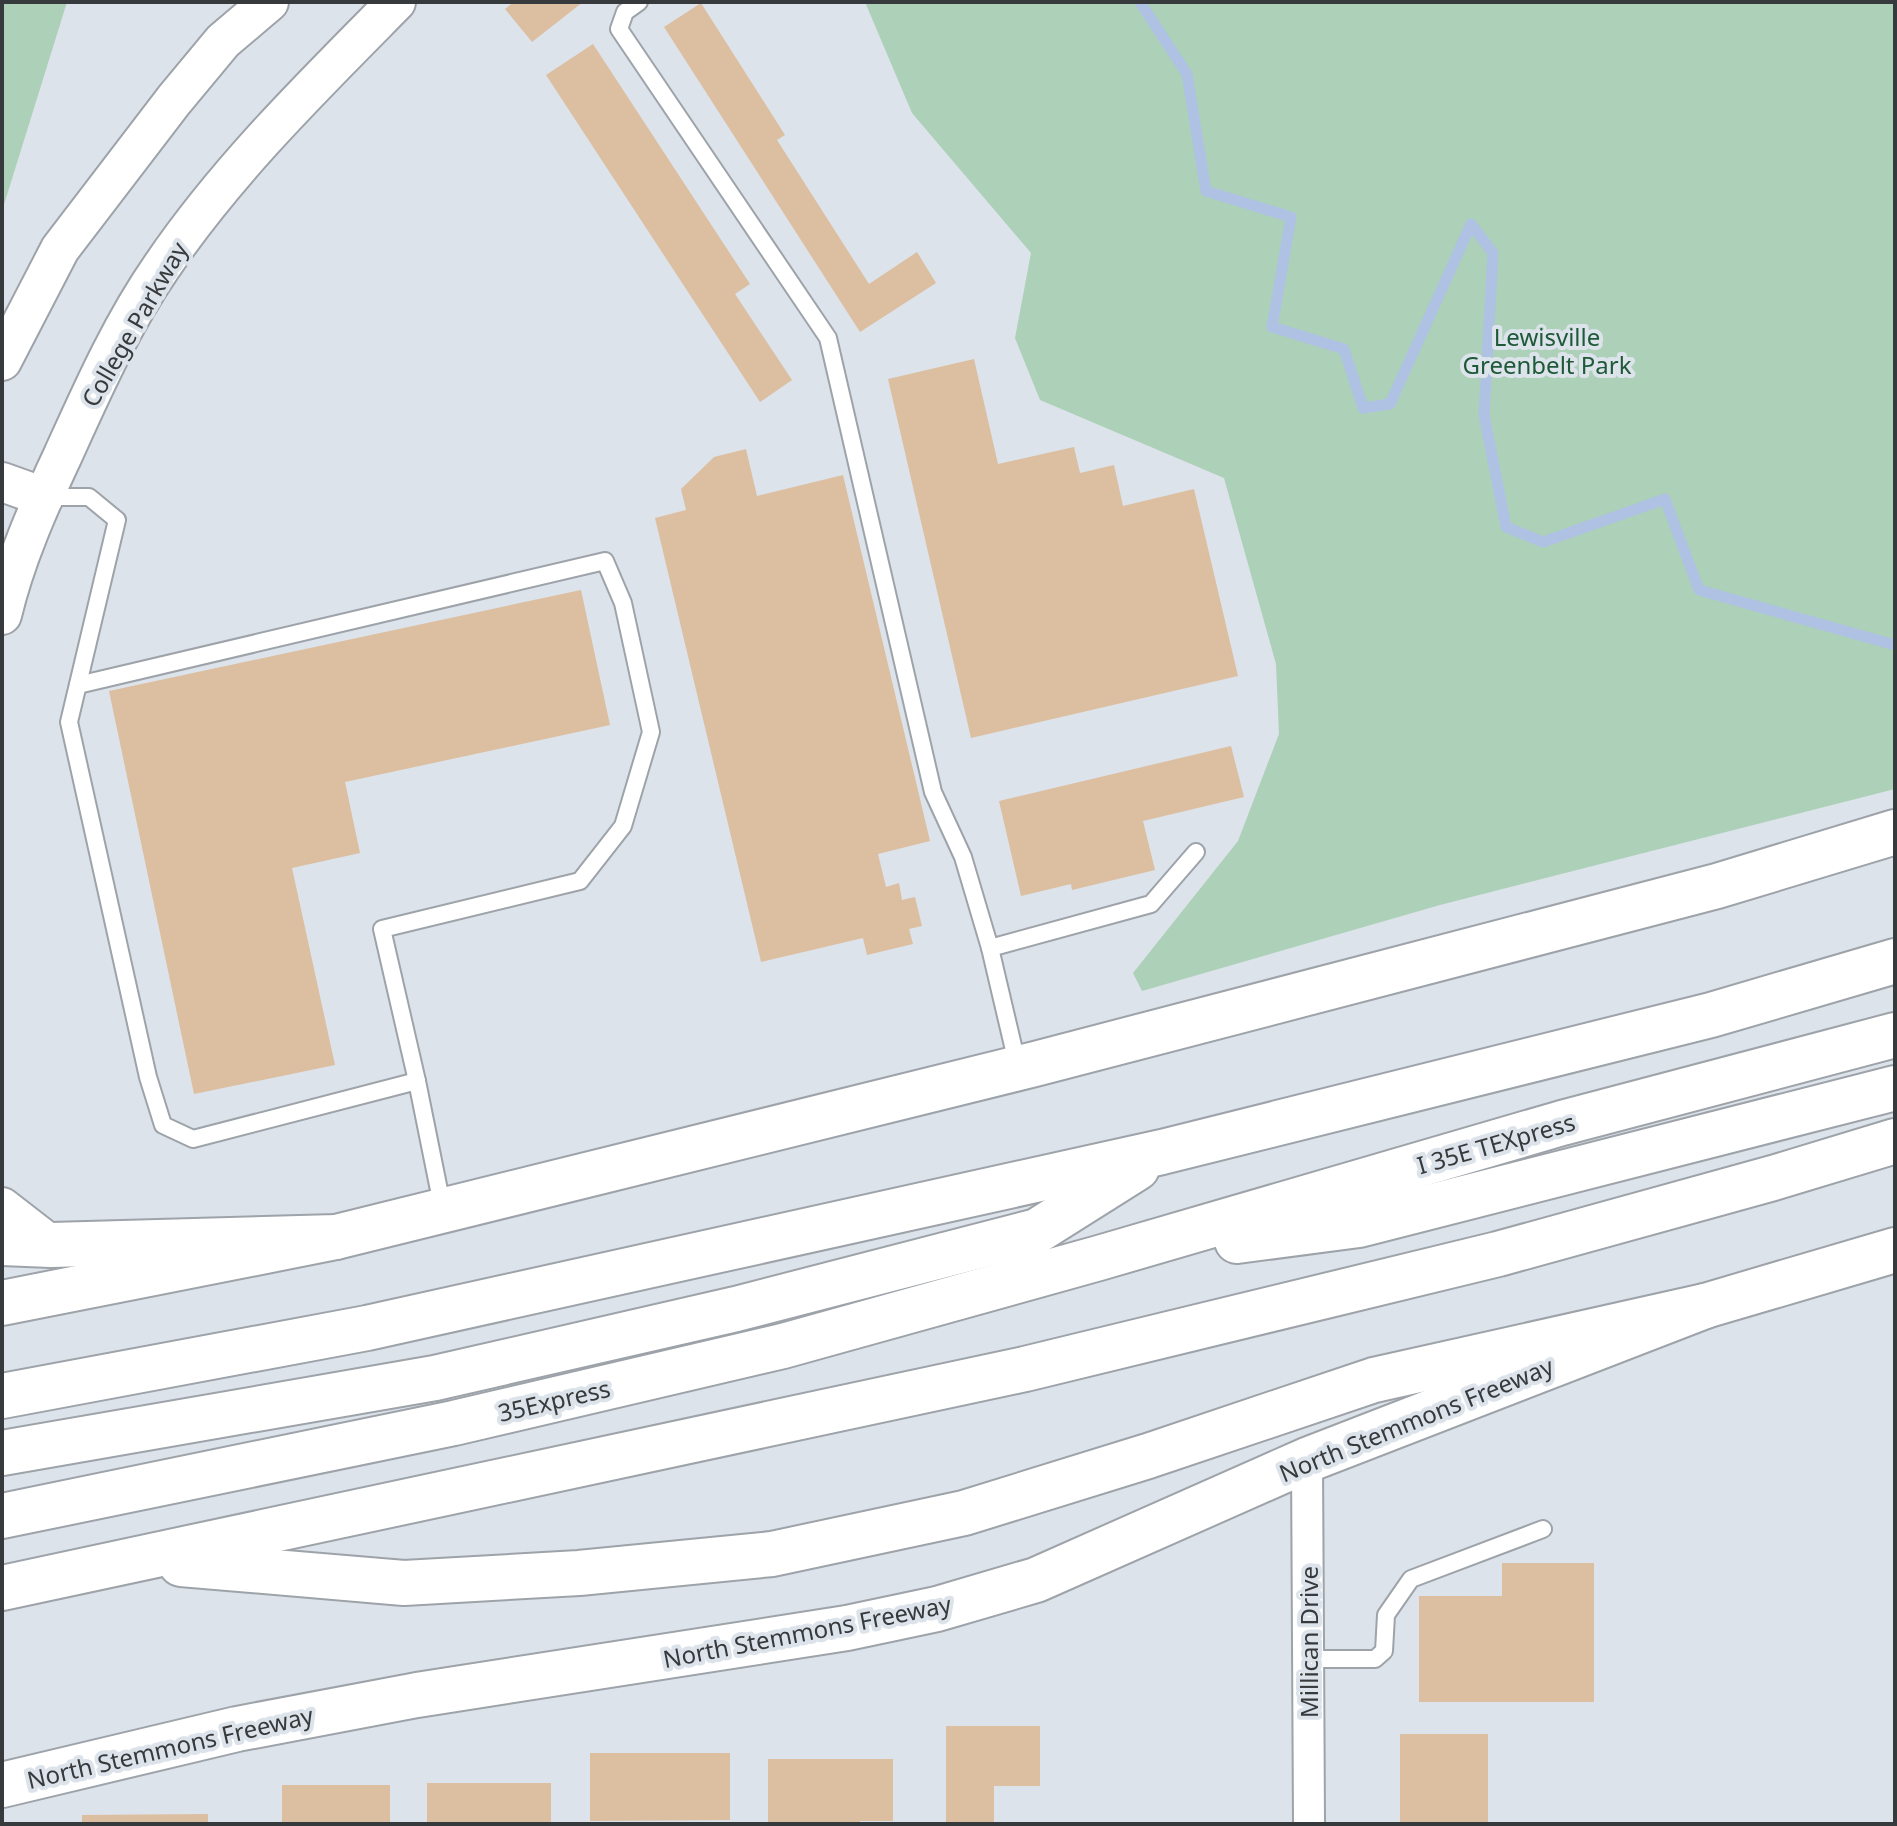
<svg xmlns="http://www.w3.org/2000/svg" width="1897" height="1826" viewBox="0 0 1897 1826" font-family="'Noto Sans',sans-serif">
<rect width="100%" height="100%" fill="#dde3ea"/>
<g fill="#acd0b8">
<path d="M2,2H67L2,211Z"/>
<path d="M865,2H1895V789L1440,905L1142,991L1133,973L1238,841L1279,734L1276,664L1224,478L1040,400L1015,338L1031,253L912,113Z"/>
</g>
<g fill="none" stroke-linecap="round" stroke-linejoin="round">
<path stroke="#afc2e4" stroke-width="11" d="M1140,2L1187,74L1206,191L1291,217L1272,327L1344,349L1363,408L1390,404L1471,224L1493,253L1484,415L1506,527L1543,542L1665,499L1699,590L1895,645"/>
</g>
<g fill="#dcbea1">
<path d="M514,2H583L532,42L505,9Z"/>
<path d="M701,3L785,135L777,140L869,284L917,252L936,283L860,332L664,27Z"/>
<path d="M593,44L750,284L735,294L792,380L760,402L546,75Z"/>
<path d="M974,359L998,464L1074,447L1080,473L1114,465L1123,506L1194,489L1238,676L971,738L888,379Z"/>
<path d="M746,449L757,496L843,475L930,841L878,854L886,887L899,883L902,900L915,897L922,926L909,929L913,944L867,955L863,938L761,962L655,518L686,510L681,489L714,457Z"/>
<path d="M581,590L610,725L345,782L360,853L292,868L335,1065L194,1094L109,691Z"/>
<path d="M1231,746L1244,797L1143,821L1155,870L1072,890L1071,884L1021,896L999,801Z"/>
<path d="M1502,1563H1594V1702H1419V1596H1502Z"/>
<path d="M946,1726H1040V1786H994V1824H946Z"/>
<rect x="1400" y="1734" width="88" height="90"/>
<path d="M590,1753H730V1820L590,1821Z"/>
<path d="M768,1759H893V1821H860V1824H768Z"/>
<rect x="427" y="1783" width="124" height="41"/>
<rect x="282" y="1785" width="108" height="39"/>
<path d="M208,1814V1824H82V1815Z"/>
</g>
<g fill="none" stroke-linecap="round" stroke-linejoin="round">
<defs>
<g id="service">
<path d="M639,2L625,12L619,29L828,338L933,792L963,857L990,948L1018,1067"/>
<path d="M45,497H89L117,520L69,722L148,1077L163,1125L193,1139L417,1081L443,1210"/>
<path d="M78,685L605,561L623,603L651,732L623,826L580,881L382,929L417,1081"/>
<path d="M990,948L1151,904L1196,852"/>
<path d="M1308,1659H1375L1384,1651L1386,1615L1411,1579L1543,1529"/>
</g>
<path id="minor" d="M1307,1460L1309,1824"/>
<g id="tertiary">
<path d="M2,361L60,249L174,100L223,41L269,2"/>
<path d="M2,482L44,497"/>
<path d="M2,615C15,560 39,506 63,455C92,391 121,325 162,266C228,169 313,86 396,2"/>
<path d="M2,1207L51,1245"/>
</g>
<g id="secondary">
<path d="M2,1243L51,1245L336,1237L1035,1064L1717,886L1895,832"/>
<path d="M2,1785L237,1729L417,1695L847,1628L937,1609L1036,1580L1307,1460L1705,1306L1895,1250"/>
</g>
<g id="motorway">
<path d="M1237,1241L1359,1225L1895,1088"/>
<path d="M2,1303L336,1237"/>
<path d="M2,1396L367,1328L1162,1152L1711,1015L1895,961"/>
<path d="M2,1453L435,1378L736,1309L1037,1231L1137,1168"/>
<path d="M2,1516L454,1423L783,1346L1099,1258L1562,1123L1895,1035"/>
<path d="M181,1564L404,1583L579,1573L772,1554L964,1513L1148,1456L1374,1380L1705,1306"/>
<path d="M2,1588L1025,1369L1498,1254L1773,1178L1895,1141"/>
</g>
</defs>
<use href="#service" stroke="#9da3a9" stroke-width="20"/>
<use href="#minor" stroke="#9da3a9" stroke-width="34"/>
<use href="#tertiary" stroke="#9da3a9" stroke-width="42"/>
<use href="#secondary" stroke="#9da3a9" stroke-width="48"/>
<use href="#motorway" stroke="#9da3a9" stroke-width="48"/>
<use href="#service" stroke="#fff" stroke-width="16"/>
<use href="#minor" stroke="#fff" stroke-width="30"/>
<use href="#tertiary" stroke="#fff" stroke-width="38"/>
<use href="#secondary" stroke="#fff" stroke-width="44"/>
<use href="#motorway" stroke="#fff" stroke-width="44"/>
</g>
<g text-anchor="middle" dominant-baseline="central" stroke-width="8" stroke-linejoin="round" paint-order="stroke">
<g font-size="24" fill="#373a3c" stroke="#dde3ea">
<text transform="translate(134 324) rotate(-60)">College Parkway</text>
<text transform="translate(1496 1143) rotate(-16)">I 35E TEXpress</text>
<text transform="translate(554 1400) rotate(-13)">35Express</text>
<text transform="translate(1416 1419) rotate(-22)">North Stemmons Freeway</text>
<text transform="translate(807 1631) rotate(-11)">North Stemmons Freeway</text>
<text transform="translate(1308 1642) rotate(-90)">Millican Drive</text>
<text transform="translate(170 1747) rotate(-13)">North Stemmons Freeway</text>
</g>
<g font-size="24" fill="#1e5938" stroke="#dde3ea">
<text x="1547" y="336">Lewisville<tspan x="1547" dy="28">Greenbelt Park</tspan></text>
</g>
</g>
<rect width="1897" height="1826" fill="none" stroke="#373a3c" stroke-width="8"/>
</svg>
